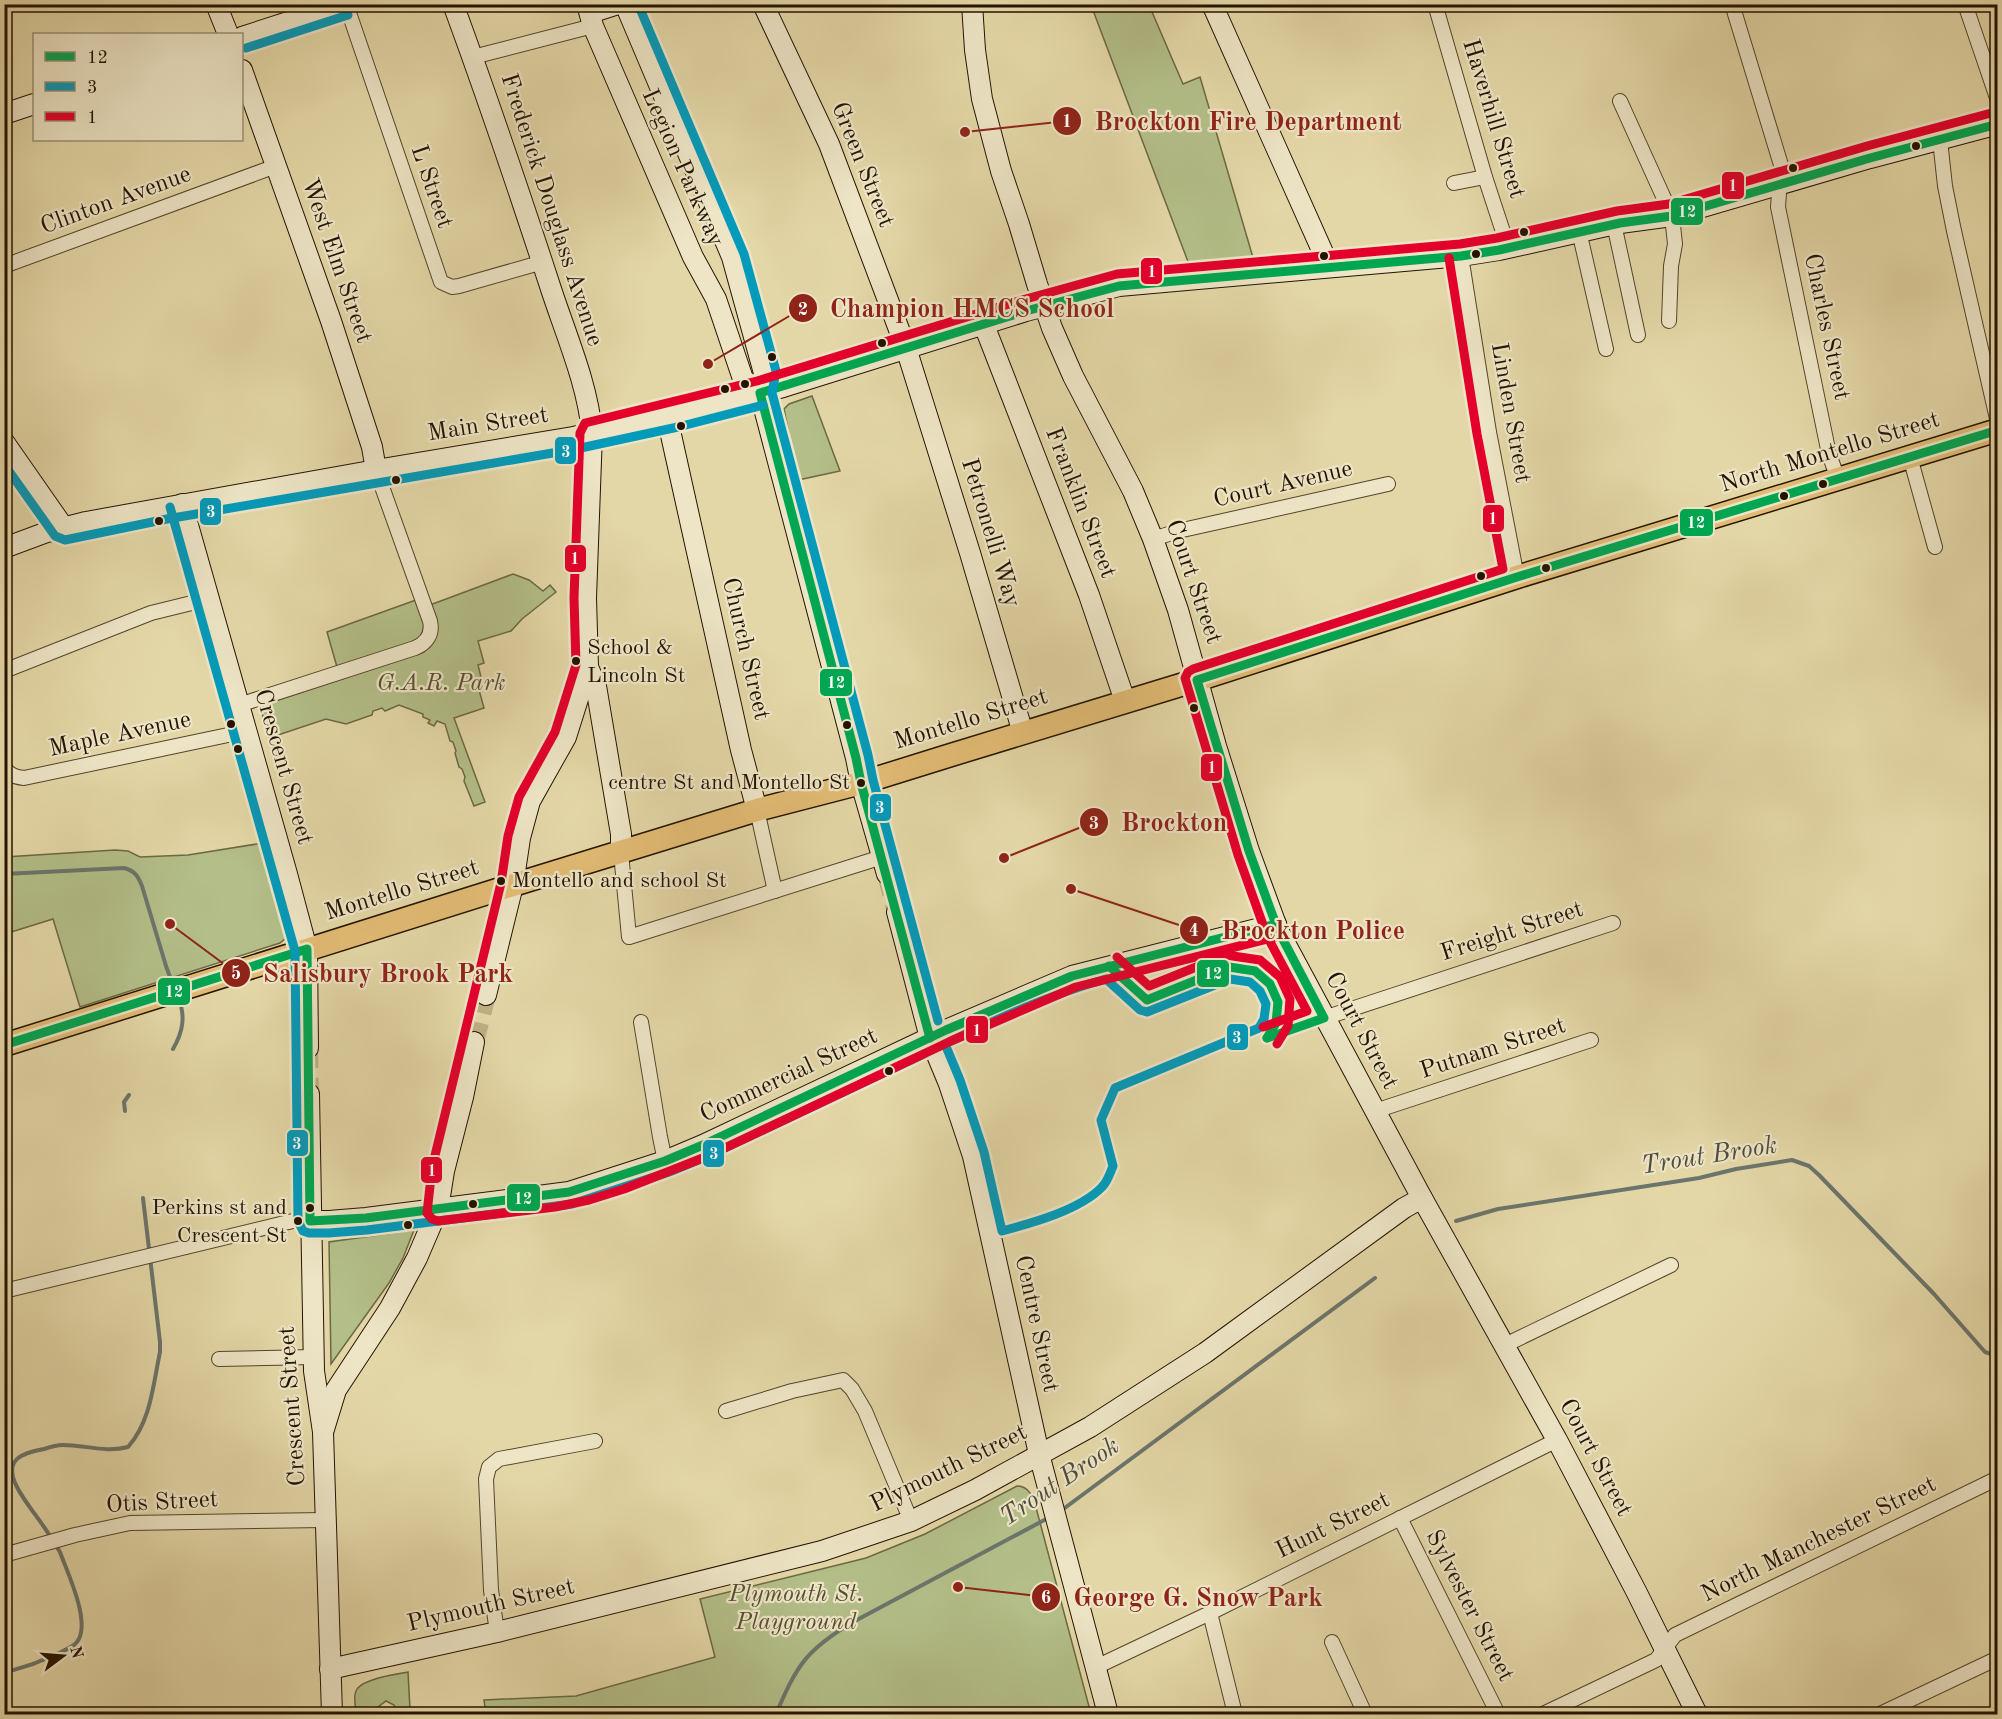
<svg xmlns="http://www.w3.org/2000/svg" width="2002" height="1719" viewBox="0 0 2002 1719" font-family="'Old Standard TT',serif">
<rect width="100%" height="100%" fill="#e4d7a7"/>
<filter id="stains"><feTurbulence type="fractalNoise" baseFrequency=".00333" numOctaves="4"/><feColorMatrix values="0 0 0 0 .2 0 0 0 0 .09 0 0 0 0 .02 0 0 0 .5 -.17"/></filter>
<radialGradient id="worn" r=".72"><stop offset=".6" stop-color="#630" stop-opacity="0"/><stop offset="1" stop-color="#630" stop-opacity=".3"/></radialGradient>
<g fill="#b3be88" stroke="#6c6844" stroke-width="1.5">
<path d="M1091,5H1149L1183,84L1200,77L1254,261L1190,267Z"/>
<path d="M812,396L840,471L798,480L784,409L789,404Z"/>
<path d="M513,574L529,580L543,591L550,585L556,592L522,619L511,631L478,641L484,663L478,665L481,677L476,679L484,708L454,718L485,802L474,806L464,781L465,777L462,769L459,767L455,753L456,751L453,742L450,741L445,724L437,721L434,726L428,723L430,720L423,717V714L399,705L385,711L382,708L373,711L372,715L346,724L326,719L269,738L260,706L424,652C442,640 436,623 430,605Z"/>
<path d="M416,600C423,617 429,626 417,642L337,667L327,632Z"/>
<path d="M263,843L288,930L286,938L280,943L80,1007L53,919L5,934V857L115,850L128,851L140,857L188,855Z"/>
<path d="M414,1230L403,1258L389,1283L331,1364L329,1242Z"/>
<path d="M1017,1486C1026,1486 1030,1492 1034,1500L1091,1714H486L484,1700L576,1696L715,1657L700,1599L866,1558L925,1534Z"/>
<path d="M408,1672L410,1709L396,1710L394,1705L386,1701L378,1707L377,1714H356C356,1707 353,1697 356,1691C360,1679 396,1674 408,1672Z"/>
</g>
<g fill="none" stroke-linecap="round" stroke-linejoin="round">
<g stroke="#6b756c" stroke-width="4">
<path d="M4,874L124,868C135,871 138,876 142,886L166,966L173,985"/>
<path d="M173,1049C183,1032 186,1016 178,997"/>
<path d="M125,1111L124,1102L129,1095"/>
<path d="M1456,1221L1498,1209L1699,1178L1736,1169L1792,1160L1809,1166L1819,1175L1934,1294L1985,1352L1998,1356"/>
<path d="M1062,1510L1375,1278"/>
<path d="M51,1538C41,1520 26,1505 17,1487C3,1460 21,1453 44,1449C50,1447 57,1445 63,1445C85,1445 106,1453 128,1447C151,1421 153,1385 160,1352V1342L143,1198"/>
<path d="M4,1674C15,1668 28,1667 40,1661C50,1657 64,1652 74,1645C95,1629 67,1572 60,1552L55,1544"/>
<path d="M776,1714C797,1665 806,1650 853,1622L1050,1517"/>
</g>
<g stroke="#beb086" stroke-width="20" stroke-dasharray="20 10" stroke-linecap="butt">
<path d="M887,874L897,912"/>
<path d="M474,1042L486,995"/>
<path d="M308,1048L309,1094"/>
</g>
<defs>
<g id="street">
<path d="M346,4L441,282L452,287L459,286L543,262"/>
<path d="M1435,4L1485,177L1508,247"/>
<path d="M1732,4L1781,165L1778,207L1829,454L1838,479"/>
<path d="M1965,4L1998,101"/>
<path d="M473,57L593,26"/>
<path d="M1620,101L1672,216L1675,244L1671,266L1669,321"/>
<path d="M1940,140L1945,186L1954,231L1998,423"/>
<path d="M1454,183L1485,177"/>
<path d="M1614,224L1638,335"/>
<path d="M1579,231L1606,349"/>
<path d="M1461,256L1489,432L1517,577"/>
<path d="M4,266L276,166"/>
<path d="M1910,457L1935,547"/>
<path d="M1153,539L1178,531L1388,484"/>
<path d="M4,671L151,613L208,599"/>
<path d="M239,705L415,648C427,643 433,634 430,621L376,470"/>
<path d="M4,768C10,775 15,777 24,778L247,731"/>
<path d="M757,810L775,891"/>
<path d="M621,853L629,937L882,857"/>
<path d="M1324,1018L1613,923"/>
<path d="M641,1022L660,1137L665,1161"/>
<path d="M1375,1111L1591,1040"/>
<path d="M4,1291L297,1220L310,1221"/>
<path d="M1505,1345L1671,1265"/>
<path d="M219,1359L313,1357"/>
<path d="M726,1411L792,1391L843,1380L852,1389L865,1411L911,1521"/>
<path d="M1400,1518L1498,1714"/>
<path d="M4,1555L75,1535L130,1523L325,1520"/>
<path d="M1210,1613L1235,1714"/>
<path d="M497,1632L491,1590L486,1479L489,1467L499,1459L595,1441"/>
<path d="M1332,1642L1365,1714"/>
<path d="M1096,1667L1210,1613L1557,1440"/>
<path d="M1543,1714L1656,1660L1675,1635L1998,1478"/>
<path d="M1880,1714L1998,1658"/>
</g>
<g id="secondary">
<path d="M216,4L228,34"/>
<path d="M453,4C488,99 520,194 551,289C566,335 588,385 592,433L586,598L588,667L566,737L530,801L520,838L513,885L486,995"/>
<path d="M587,4L593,26L693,257L716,299L743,379L760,393"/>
<path d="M625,4L732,257L764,373L760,393L856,758L861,783L887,874"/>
<path d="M763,4L829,144L906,348L970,553L1023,733"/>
<path d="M972,4L975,50L982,99L1001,171L1019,224L1037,284L1052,328L1073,376L1133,491L1153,539L1178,610L1216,746L1249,851L1278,930L1422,1198L1557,1440L1636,1591L1697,1714"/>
<path d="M1212,4L1329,266"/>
<path d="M590,13L618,4"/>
<path d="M242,37L344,4"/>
<path d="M242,70L331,321L372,447L376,470"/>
<path d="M4,114L34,104"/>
<path d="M984,325L1089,595L1125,701"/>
<path d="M667,417L741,750L757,810"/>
<path d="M4,442L64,528"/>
<path d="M182,504L287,874L307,949L308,1048"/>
<path d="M4,548L47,532L86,522L376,470L573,437L667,417L783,387L1026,311L1119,286L1461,256L1499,250L1620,223L1672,216L1870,158L1998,124"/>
<path d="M588,667L596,686L621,834V853"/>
<path d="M897,912L930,1038L949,1084L973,1156L1039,1454L1108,1714"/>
<path d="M309,1094L314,1371L323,1432L332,1714"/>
<path d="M310,1221H329L366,1218L569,1192L665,1161L703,1145L946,1030L1072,976L1276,924"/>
<path d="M324,1429L336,1390L390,1308L417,1258L438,1209L444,1171L463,1097L474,1042"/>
<path d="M330,1669L497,1632L822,1551L911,1521L975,1490L1090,1427L1205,1353L1404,1208L1422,1198"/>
</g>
<path id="primary" d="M4,1045L513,885L757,810L861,783L951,755L1197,680L1517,577L1998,430"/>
</defs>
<use href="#street" stroke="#54442a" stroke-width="16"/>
<use href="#secondary" stroke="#241300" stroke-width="22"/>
<use href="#primary" stroke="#241300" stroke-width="25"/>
<use href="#street" stroke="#ede5c6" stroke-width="14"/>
<use href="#secondary" stroke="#ede5c6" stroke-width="20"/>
<use href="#primary" stroke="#e2bc74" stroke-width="22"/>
<defs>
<g id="bus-1">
<path d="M1109,966L1147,1000L1229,967L1255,971L1270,984L1278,1002L1276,1023L1267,1038"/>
<path d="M930,1038L861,783L856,758L760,393L1026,311L1119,286L1461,256L1499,250L1620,223L1672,216L1870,158L1998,124"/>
<path d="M1267,1038L1324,1018L1278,930L1249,851L1197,680L1517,577L1998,430"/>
<path d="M4,1045L307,949L310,1221L366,1218L569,1192L665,1161L703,1145L946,1030L1072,976L1276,924"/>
</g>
<g id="bus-2">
<path d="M638,4L744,254L776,371L772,393L868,755L873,780L938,1021"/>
<path d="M246,48L348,15"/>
<path d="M4,464L55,536L65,540L167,519L576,449L678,427L763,405"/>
<path d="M170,507L295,951L298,1221L303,1231L309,1233H329L367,1230L572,1204L669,1172L708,1156L924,1054"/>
<path d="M1106,979L1140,1010L1147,1012L1230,979L1250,982L1260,991L1266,1004L1264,1019L1259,1028L1115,1088L1101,1120L1113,1166C1110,1173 1108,1181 1102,1187C1080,1210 1032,1223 1002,1231L984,1152L960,1080L945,1044C997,1019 1051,994 1106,979Z"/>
</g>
<g id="bus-3">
<path d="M1279,936L1076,987L951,1041L708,1156L624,1189L589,1200L555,1207L438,1221L432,1219L427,1213L432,1168L501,883L508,836L519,797L555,732L576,665L574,598L580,433L585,423L757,381L1022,300L1117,274L1460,244L1497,238L1617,211L1669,204L1867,146L1995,112"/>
<path d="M1117,957L1149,986L1226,955L1260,960L1280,977L1290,999L1288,1026L1277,1044"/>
<path d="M1263,1027L1307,1011L1267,936L1238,855L1185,678L1188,672L1193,669L1503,569L1477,434L1449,258"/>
</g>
</defs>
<use href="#bus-1" stroke="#ede5c6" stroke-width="14"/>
<use href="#bus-2" stroke="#ede5c6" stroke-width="14"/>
<use href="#bus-3" stroke="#ede5c6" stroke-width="14"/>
<use href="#bus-1" stroke="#00a651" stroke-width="9"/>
<use href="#bus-2" stroke="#049ab9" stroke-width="9"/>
<use href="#bus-3" stroke="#e4002b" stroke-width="9"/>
</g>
<g fill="#241300" stroke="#ede5c6" stroke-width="2">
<circle cx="1916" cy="146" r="5"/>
<circle cx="1793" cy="168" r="5"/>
<circle cx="1524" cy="232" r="5"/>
<circle cx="1476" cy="254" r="5"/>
<circle cx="1324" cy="256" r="5"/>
<circle cx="882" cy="343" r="5"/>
<circle cx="772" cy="357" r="5"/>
<circle cx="745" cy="384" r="5"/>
<circle cx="725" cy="389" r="5"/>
<circle cx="681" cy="426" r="5"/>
<circle cx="396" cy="480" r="5"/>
<circle cx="1823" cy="484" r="5"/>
<circle cx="1784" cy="496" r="5"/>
<circle cx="159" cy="521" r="5"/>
<circle cx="1546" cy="568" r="5"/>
<circle cx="1481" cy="576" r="5"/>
<circle cx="576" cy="661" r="5"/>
<circle cx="1194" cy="708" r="5"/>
<circle cx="231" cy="724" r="5"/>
<circle cx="847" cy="725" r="5"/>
<circle cx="238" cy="749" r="5"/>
<circle cx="861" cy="783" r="5"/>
<circle cx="501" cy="881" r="5"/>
<circle cx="889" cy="1071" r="5"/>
<circle cx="473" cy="1204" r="5"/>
<circle cx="310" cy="1208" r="5"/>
<circle cx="298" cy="1221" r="5"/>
<circle cx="408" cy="1225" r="5"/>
</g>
<g text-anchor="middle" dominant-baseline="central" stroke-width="4.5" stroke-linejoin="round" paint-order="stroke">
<g font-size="22" fill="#241300" stroke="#ede5c6" text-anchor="start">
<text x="587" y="648">School &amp;<tspan x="587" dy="28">Lincoln St</tspan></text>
<text x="850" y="783" text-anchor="end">centre St and Montello St</text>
<text x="512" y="881">Montello and school St</text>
<text x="287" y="1208" text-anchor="end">Perkins st and<tspan x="287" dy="28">Crescent St</tspan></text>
</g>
<g font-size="24" fill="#241300" stroke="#ede5c6">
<text transform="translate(1493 119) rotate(73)">Haverhill Street</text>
<text transform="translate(862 165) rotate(68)">Green Street</text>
<text transform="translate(682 168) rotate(66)">Legion Parkway</text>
<text transform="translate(431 187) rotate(71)">L Street</text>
<text transform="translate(116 201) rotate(-20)">Clinton Avenue</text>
<text transform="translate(551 210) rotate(72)">Frederick Douglass Avenue</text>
<text transform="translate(336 261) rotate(71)">West Elm Street</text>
<text transform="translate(1826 327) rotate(78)">Charles Street</text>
<text transform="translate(1510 413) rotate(80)">Linden Street</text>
<text transform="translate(488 425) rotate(-9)">Main Street</text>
<text transform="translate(1830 453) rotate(-17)">North Montello Street</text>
<text transform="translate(1283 485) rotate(-13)">Court Avenue</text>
<text transform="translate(1080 503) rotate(69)">Franklin Street</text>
<text transform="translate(990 533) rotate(73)">Petronelli Way</text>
<text transform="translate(1193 582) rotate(71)">Court Street</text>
<text transform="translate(745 649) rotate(77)">Church Street</text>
<text transform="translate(971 720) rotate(-17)">Montello Street</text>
<text transform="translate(120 735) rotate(-12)">Maple Avenue</text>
<text transform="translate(283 767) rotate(74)">Crescent Street</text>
<text transform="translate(402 891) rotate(-17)">Montello Street</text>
<text transform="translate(1512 932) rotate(-18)">Freight Street</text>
<text transform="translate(1361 1031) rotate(62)">Court Street</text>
<text transform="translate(1493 1049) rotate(-18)">Putnam Street</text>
<text transform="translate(789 1076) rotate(-25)">Commercial Street</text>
<text transform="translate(1036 1324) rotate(78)">Centre Street</text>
<text transform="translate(293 1406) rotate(-94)">Crescent Street</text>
<text transform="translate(1595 1458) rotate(62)">Court Street</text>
<text transform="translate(949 1469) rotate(-26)">Plymouth Street</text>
<text transform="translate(162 1503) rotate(-3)">Otis Street</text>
<text transform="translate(1333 1526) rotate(-26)">Hunt Street</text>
<text transform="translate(1819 1540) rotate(-26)">North Manchester Street</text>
<text transform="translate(491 1606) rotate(-13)">Plymouth Street</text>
<text transform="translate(1469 1606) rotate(63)">Sylvester Street</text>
</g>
<g font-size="24" font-style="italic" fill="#564f30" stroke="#ede5c6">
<text x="441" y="684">G.A.R. Park</text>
<text x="796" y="1595">Plymouth St.<tspan x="796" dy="28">Playground</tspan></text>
</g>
<g font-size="26" font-style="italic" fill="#4e4c3f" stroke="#ede5c6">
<text transform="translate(1709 1156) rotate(-9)">Trout Brook</text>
<text transform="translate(1060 1482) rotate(-34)">Trout Brook</text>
</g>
</g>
<path fill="none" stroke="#8f2418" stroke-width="2" d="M965 132L1067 121M708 364L803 308M1004 858L1094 822M1071 889L1194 930M170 924L236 973M958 1587L1046 1597"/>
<g fill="#8f2418" stroke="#ede5c6" stroke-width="2">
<circle cx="965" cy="132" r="6"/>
<circle cx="708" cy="364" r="6"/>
<circle cx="1004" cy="858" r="6"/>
<circle cx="1071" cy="889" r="6"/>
<circle cx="170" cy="924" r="6"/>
<circle cx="958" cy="1587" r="6"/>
<circle cx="1067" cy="121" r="15"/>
<circle cx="803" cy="308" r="15"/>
<circle cx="1094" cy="822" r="15"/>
<circle cx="1194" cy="930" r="15"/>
<circle cx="236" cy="973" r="15"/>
<circle cx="1046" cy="1597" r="15"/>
</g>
<g font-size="18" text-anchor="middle" font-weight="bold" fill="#fff">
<text x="1067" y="127">1</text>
<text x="803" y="315">2</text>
<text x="1094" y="829">3</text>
<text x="1194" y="936">4</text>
<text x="236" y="979">5</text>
<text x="1046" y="1603">6</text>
</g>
<g font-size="26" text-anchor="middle" font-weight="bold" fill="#8f2418" stroke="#ede5c6" stroke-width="4.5" stroke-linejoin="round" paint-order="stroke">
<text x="1248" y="130">Brockton Fire Department</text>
<text x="972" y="317">Champion HMCS School</text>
<text x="1174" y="831">Brockton</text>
<text x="1313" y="939">Brockton Police</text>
<text x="388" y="982">Salisbury Brook Park</text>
<text x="1198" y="1606">George G. Snow Park</text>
</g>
<g stroke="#ede5c6" stroke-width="2">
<rect x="1721" y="171" width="24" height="29" rx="6" fill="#e4002b"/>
<rect x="1670" y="197" width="34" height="29" rx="6" fill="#00a651"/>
<rect x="1140" y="257" width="23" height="28" rx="6" fill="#e4002b"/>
<rect x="554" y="436" width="23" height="29" rx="6" fill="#049ab9"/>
<rect x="199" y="497" width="23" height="29" rx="6" fill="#049ab9"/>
<rect x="1482" y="504" width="23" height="29" rx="6" fill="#e4002b"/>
<rect x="1679" y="508" width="35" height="29" rx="6" fill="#00a651"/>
<rect x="564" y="544" width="23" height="29" rx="6" fill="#e4002b"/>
<rect x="819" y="668" width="34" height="29" rx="6" fill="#00a651"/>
<rect x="1200" y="753" width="23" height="29" rx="6" fill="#e4002b"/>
<rect x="869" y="793" width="23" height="29" rx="6" fill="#049ab9"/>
<rect x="1196" y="959" width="34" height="29" rx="6" fill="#00a651"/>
<rect x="157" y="977" width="34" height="29" rx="6" fill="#00a651"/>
<rect x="965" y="1015" width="24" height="29" rx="6" fill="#e4002b"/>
<rect x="1226" y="1023" width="23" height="28" rx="6" fill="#049ab9"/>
<rect x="286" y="1129" width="23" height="28" rx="6" fill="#049ab9"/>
<rect x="702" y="1139" width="23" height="29" rx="6" fill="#049ab9"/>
<rect x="420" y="1156" width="23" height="28" rx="6" fill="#e4002b"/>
<rect x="506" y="1183" width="35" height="29" rx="6" fill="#00a651"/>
</g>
<g font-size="16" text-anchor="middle" font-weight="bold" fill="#fff">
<text x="1733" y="191">1</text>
<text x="1687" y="217">12</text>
<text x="1152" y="277">1</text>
<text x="566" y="457">3</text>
<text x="211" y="517">3</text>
<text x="1493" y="524">1</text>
<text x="1696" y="528">12</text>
<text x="575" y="564">1</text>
<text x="836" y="688">12</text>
<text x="1212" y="773">1</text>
<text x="880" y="813">3</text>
<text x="1213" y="979">12</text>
<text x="174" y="997">12</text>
<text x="977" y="1036">1</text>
<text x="1237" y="1043">3</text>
<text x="297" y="1149">3</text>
<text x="714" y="1159">3</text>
<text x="432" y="1176">1</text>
<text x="523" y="1204">12</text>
</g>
<rect width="2002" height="1719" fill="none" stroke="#e4d7a7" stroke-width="24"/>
<rect x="6" y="6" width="1990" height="1707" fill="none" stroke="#241300" stroke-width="3"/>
<rect x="12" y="12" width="1978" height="1695" fill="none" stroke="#241300" stroke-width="1.5"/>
<rect x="33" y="33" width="210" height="108" fill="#ede5c6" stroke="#9d9177" stroke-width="1.5"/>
<rect x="45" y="52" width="30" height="9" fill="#00a651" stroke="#9d9177" stroke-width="1.5"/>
<text x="87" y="63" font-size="18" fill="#241300">12</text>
<rect x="45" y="82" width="30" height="9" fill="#049ab9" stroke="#9d9177" stroke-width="1.5"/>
<text x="87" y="93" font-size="18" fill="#241300">3</text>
<rect x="45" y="112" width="30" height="9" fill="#e4002b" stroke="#9d9177" stroke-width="1.5"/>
<text x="87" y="123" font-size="18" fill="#241300">1</text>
<g transform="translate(63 1656) rotate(74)" stroke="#ede5c6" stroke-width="4.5" paint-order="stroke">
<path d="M0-4.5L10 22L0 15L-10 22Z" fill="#241300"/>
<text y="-9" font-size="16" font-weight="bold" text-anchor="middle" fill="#241300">N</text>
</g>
<rect width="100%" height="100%" filter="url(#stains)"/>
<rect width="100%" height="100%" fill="url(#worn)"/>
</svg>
